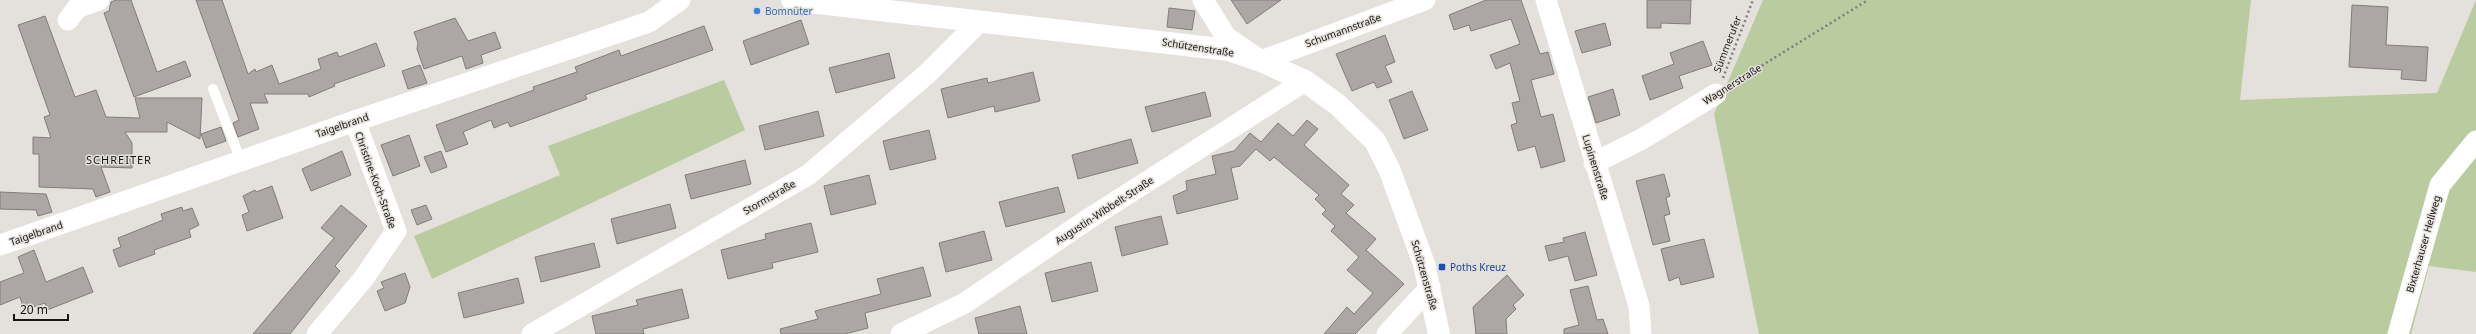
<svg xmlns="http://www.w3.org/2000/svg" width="2476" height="334" viewBox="0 0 2476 334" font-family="'Noto Sans',sans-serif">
<rect width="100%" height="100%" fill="#e4e0db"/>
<g fill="#bbcba0">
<path d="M1763,0H2251L2240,100L2437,93L2476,0V272L2429,266L2411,334H1759L1714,114Z"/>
<path d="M724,80L745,130L432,279L414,236L560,175L548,146Z"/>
</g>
<g fill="#aca7a4" stroke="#827d7a">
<path d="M116,0H131L157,72L185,61L191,76L134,97L104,13L109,11L111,2Z"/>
<path d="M196,0H222L248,74L255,69L256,72L272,65L279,84L321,69L318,59L337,52L339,57L376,43L385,66L334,84L335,86L309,97L308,94H264L268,103H250L259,129L238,137L233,123L239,120Z"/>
<path d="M1231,0H1281L1247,24Z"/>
<path d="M1486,0H1521L1540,54L1548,52L1554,74L1531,80L1541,117L1553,114L1565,161L1541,168L1535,146L1518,151L1511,125L1517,123L1512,103L1520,101L1510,63L1496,69L1490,55L1520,44L1511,19L1471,31L1469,25L1454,30L1449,15Z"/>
<path d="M1647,0H1691L1690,24L1661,23V28H1647Z"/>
<path d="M2352,5L2388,7L2386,45L2428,47L2426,81L2401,79L2402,70L2349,67Z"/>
<path d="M1169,8L1195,11L1192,30L1167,27Z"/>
<path d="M45,16L75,97L96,90L106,117L140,118L135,98H202L200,139L167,122V132H125L132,143V168L101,167L110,192L96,197L93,189L39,187V154H33V137L51,138L44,117L50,115L18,25Z"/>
<path d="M455,18L468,41L495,32L501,48L481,55L483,63L466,69L462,56L424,69L417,49L418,43L414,32Z"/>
<path d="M801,20L809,44L751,65L743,41Z"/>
<path d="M1605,23L1611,45L1582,53L1575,31Z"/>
<path d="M704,26L713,50L585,95L587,99L510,127L508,122L494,128L491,120L463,132L468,144L446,152L436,125L534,90L533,87L577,72L575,67L619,50L621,56Z"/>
<path d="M1385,35L1395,62L1385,66L1392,82L1377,88L1374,82L1352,91L1336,54Z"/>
<path d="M1703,41L1712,65L1679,76L1683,88L1650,100L1642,76L1674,64L1670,53Z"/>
<path d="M889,53L895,78L836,93L829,68Z"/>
<path d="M420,65L427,83L408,89L402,71Z"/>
<path d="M1033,72L1040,101L995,112L994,106L948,118L941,89L987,78L988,83Z"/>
<path d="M1613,89L1620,115L1596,123L1588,97Z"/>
<path d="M1412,91L1428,130L1404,139L1389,100Z"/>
<path d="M1205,92L1211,116L1152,132L1145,107Z"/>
<path d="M818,111L824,136L765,150L759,126Z"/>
<path d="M1307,120L1318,129L1304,145L1349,185L1341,194L1354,205L1346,213L1376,239L1366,250L1404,284L1355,334H1324L1347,307L1354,314L1373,293L1347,270L1359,257L1331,231L1335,226L1322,214L1326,210L1315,199L1319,195L1274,157L1270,161L1256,149L1240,166L1231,168L1238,199L1177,214L1173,196L1187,190L1186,181L1216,174L1212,156L1234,151L1250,133L1261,142L1278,123L1293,136Z"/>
<path d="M221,127L226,141L206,148L201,134Z"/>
<path d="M929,130L936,159L890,170L883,141Z"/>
<path d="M409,135L420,166L393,176L381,145Z"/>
<path d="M1131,139L1138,163L1078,179L1072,155Z"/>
<path d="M342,151L351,175L311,191L302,169Z"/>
<path d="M441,151L447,167L431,173L424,157Z"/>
<path d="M745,160L751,184L691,199L685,175Z"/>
<path d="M1664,174L1670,196L1666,198L1670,214L1664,216L1670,241L1653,245L1636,181Z"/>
<path d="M869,175L876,204L831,215L824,186Z"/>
<path d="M272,186L283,218L247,231L242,215L249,212L243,196L255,190L256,192Z"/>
<path d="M1058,187L1065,212L1006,227L999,202Z"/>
<path d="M0,192L46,194L52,212L38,216L36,210L0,209Z"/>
<path d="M670,204L676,228L617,244L611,219Z"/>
<path d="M341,205L367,226L335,266L340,271L290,334H253L334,238L321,228Z"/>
<path d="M426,205L432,219L417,225L411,210Z"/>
<path d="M182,207L183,211L192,208L199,225L189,230L191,237L154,250L155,254L119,267L113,250L121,247L118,238L163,220L161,214Z"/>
<path d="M1161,216L1168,244L1122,256L1115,227Z"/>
<path d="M811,223L818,252L772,263L773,268L728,279L721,250L766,239L765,234Z"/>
<path d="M984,231L992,260L946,272L939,243Z"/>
<path d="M1585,232L1597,275L1575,281L1568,256L1549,261L1545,246L1564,242L1563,238Z"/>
<path d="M1704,239L1714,277L1681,285L1679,277L1669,281L1661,249Z"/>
<path d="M594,243L600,267L541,282L535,257Z"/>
<path d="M34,250L46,282L83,267L93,292L47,310L45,303L24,310L20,297L0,305V282L24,273L18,257Z"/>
<path d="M1091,262L1098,291L1052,302L1045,273Z"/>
<path d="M923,267L931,296L865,313L868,328L845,334H781L780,329L818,319L815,311L881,294L877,279Z"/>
<path d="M405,273L410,287L405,303L385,311L377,291L384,288L381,282Z"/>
<path d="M1507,275L1524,295L1513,305L1516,309L1506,319L1507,334H1476L1473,307Z"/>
<path d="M518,278L524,303L464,318L458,293Z"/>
<path d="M1588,286L1597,320L1603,319L1608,334H1564V329L1579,325L1570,290Z"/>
<path d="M682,289L689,318L643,329L644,334H596L592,316L638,305L636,300Z"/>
<path d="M1020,306L1027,334H979L975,318Z"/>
</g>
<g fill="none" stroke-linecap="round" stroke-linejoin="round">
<g stroke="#817e7b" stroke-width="2.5" stroke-dasharray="2 3" stroke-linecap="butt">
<path d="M1723,78L1753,0"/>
<path d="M1732,84L1868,0"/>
</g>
<path stroke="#fff" stroke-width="10" d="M213,89L241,161"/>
<g stroke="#fff" stroke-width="21">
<path d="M1203,0L1226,37L1261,61L1425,0"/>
<path d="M1546,0L1639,306L1641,334"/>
<path d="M68,20L77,8L99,0"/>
<path d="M1594,163L1642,139L1716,94"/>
<path d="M0,245L355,121L649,22L680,0"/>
<path d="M317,334L364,278L396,231L355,121"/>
<path d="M532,334L808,175L927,74L979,22"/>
<path d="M901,334L965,303L1090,218L1305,81"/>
<path d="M1387,334L1430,287"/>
<path d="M2398,334L2440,185L2476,141"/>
</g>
<path stroke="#fff" stroke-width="22" d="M792,0L1229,50L1261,61L1305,81L1338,105L1375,141L1390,171L1424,264L1439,334"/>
</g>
<circle fill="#3f7fe0" stroke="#e4e0db" stroke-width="1.5" cx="757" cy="11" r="4"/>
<rect fill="#1a4fb4" stroke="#e4e0db" stroke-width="1.5" x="1438" y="263" width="8" height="8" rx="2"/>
<g text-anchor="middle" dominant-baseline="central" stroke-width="3" stroke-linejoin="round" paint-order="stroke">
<g font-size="10" fill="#366cbe" stroke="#e4e0db" text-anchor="start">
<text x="765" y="11">Bomnüter</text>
</g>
<g font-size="10" fill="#181715" stroke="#e4e0db">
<text transform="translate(1343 30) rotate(-20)">Schumannstraße</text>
<text transform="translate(1727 44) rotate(-69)">Sümmerufer</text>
<text transform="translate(1198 47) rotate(9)">Schützenstraße</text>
<text transform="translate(1732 84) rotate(-32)">Wagnerstraße</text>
<text transform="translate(342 125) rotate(-19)">Taigelbrand</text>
<text transform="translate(1596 167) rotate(73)">Lupinenstraße</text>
<text transform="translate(376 180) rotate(70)">Christine-Koch-Straße</text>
<text transform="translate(769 197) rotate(-30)">Stormstraße</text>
<text transform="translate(1104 210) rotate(-33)">Augustin-Wibbelt-Straße</text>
<text transform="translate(36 233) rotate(-19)">Taigelbrand</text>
<text transform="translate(2423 244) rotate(-74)">Bixterhauser Hellweg</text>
<text transform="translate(1425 275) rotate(74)">Schützenstraße</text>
</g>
<g font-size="10" fill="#164399" stroke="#e4e0db" text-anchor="start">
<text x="1450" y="267">Poths Kreuz</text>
</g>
<g font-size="11" letter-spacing="1" fill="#181715" stroke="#e4e0db">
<text x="119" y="159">SCHREITER</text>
</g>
</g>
<path d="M14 314v6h54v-6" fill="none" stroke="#181715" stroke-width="2"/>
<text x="20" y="314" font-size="12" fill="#181715" stroke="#e4e0db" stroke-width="3" paint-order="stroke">20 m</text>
</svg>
